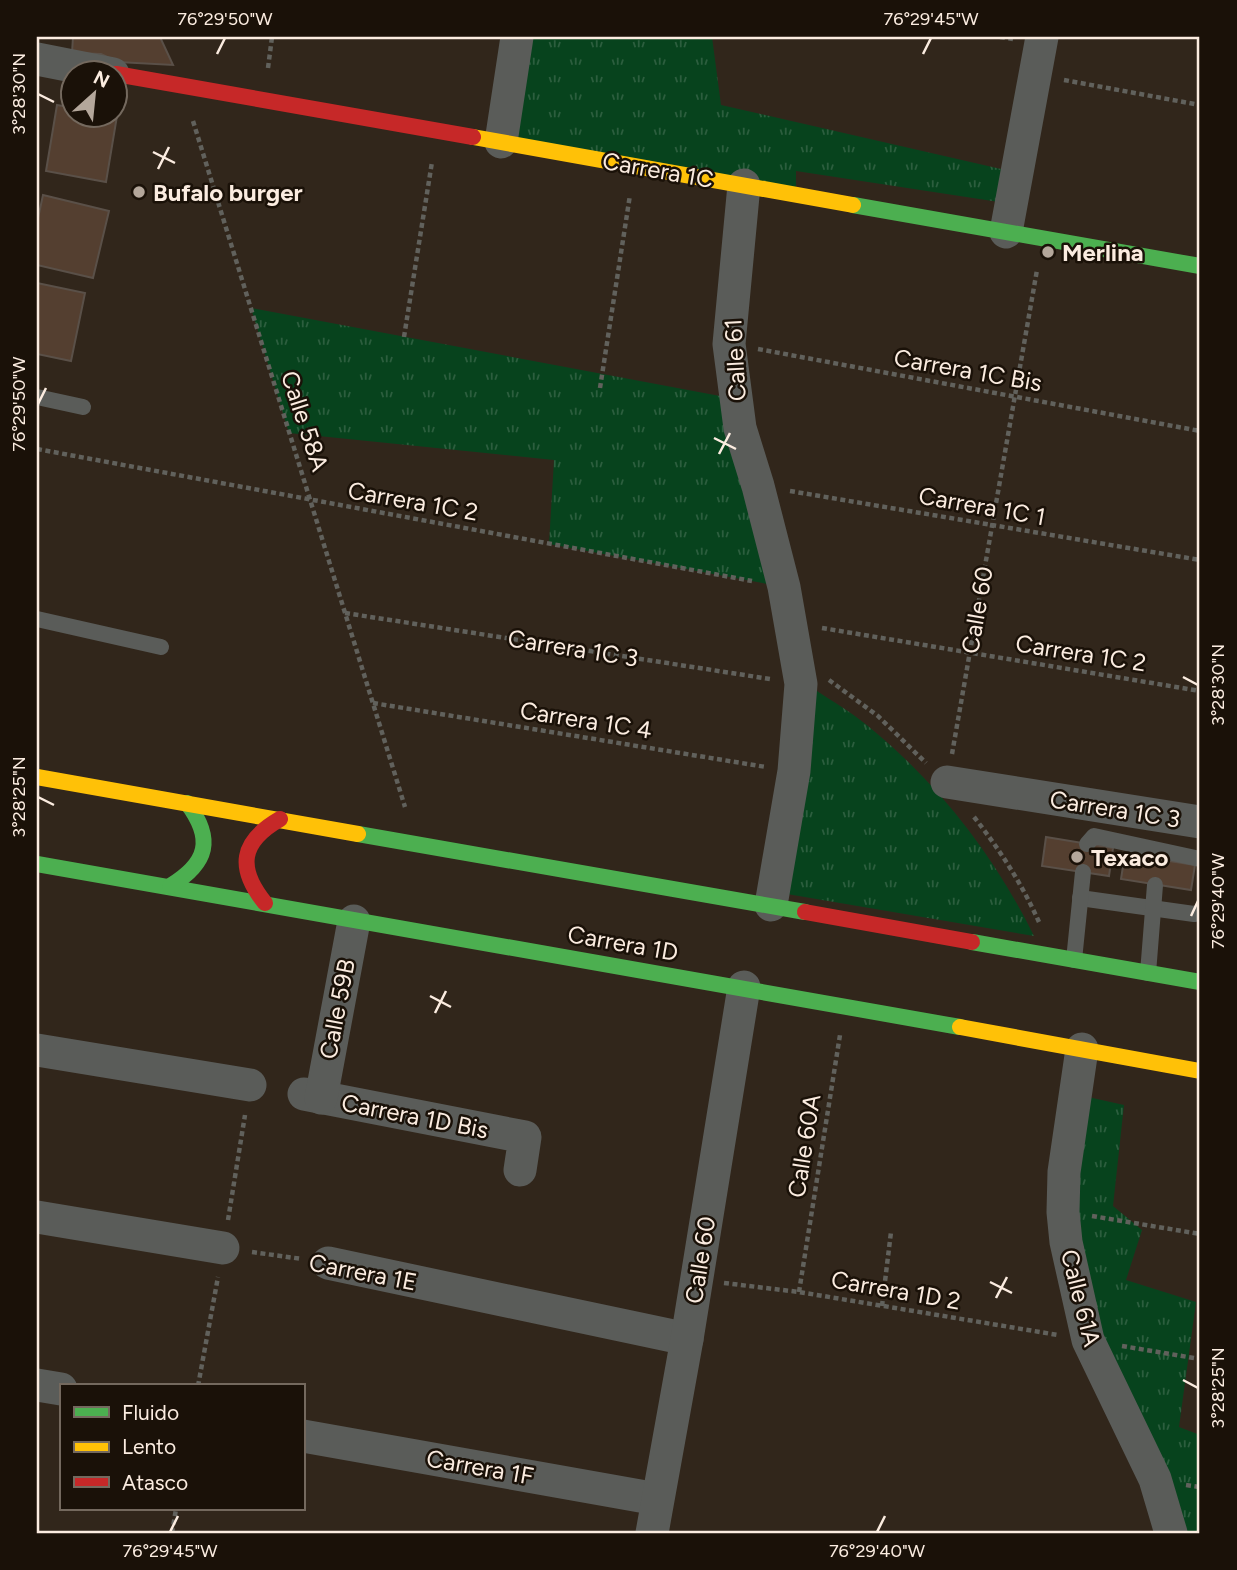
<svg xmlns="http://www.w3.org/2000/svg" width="1237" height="1570" viewBox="0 0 1237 1570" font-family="Figtree,sans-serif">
<defs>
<pattern id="park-tufts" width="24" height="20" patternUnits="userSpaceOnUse" patternTransform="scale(1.75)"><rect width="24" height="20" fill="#07431d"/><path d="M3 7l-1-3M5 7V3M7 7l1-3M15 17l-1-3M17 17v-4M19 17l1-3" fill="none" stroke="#2c5e3e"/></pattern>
</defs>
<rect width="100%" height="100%" fill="#31261b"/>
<g fill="url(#park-tufts)">
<path d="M517,37H712L721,105L1001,169L999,202L796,171V195L501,142Z"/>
<path d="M251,308L736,399L784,587L549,544L554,460L289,433Z"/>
<path d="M814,689C832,701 851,712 868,726C938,783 994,855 1034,936L787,894Z"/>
<path d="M1079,1095L1124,1105L1113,1206L1142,1230L1126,1280L1196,1302L1179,1427L1200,1435V1533H1171L1088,1340L1063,1212Z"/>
</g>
<g fill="#543f30" stroke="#5a5048" stroke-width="2">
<path d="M73,37H160L173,65L118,62L101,54L72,53Z"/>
<path d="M57,105L74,108V116H117L106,182L46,171Z"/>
<path d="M43,195L109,211L93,278L37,265V223Z"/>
<path d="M37,283L85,293L71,361L37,354Z"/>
<path d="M1046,837L1113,848L1109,876L1042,866Z"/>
<path d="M1125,854L1195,865L1191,890L1121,879Z"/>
</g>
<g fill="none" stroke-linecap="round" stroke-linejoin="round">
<g stroke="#61615c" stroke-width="4.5" stroke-dasharray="5 3.5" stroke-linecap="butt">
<path d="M1000,37L1013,39"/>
<path d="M268,68L272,37"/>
<path d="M1064,80L1200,105"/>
<path d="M193,121L405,807"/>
<path d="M404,337L432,162"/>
<path d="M758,349L1200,431"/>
<path d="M600,388L630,195"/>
<path d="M37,449L752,581"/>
<path d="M790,491L1200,560"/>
<path d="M345,613L770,679"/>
<path d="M822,628L1200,691"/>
<path d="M829,680L878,716L926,763"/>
<path d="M373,703L766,767"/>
<path d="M952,754L1037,270"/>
<path d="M974,817C1000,850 1022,884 1039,922"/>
<path d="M1092,1216L1200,1234"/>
<path d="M228,1220L245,1115"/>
<path d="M252,1252L302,1259"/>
<path d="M724,1283L799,1292L1058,1335"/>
<path d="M799,1292L840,1035"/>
<path d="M882,1306L891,1232"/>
<path d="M1122,1346L1200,1359"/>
<path d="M198,1386L218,1277"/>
<path d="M1186,1485L1200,1487"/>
<path d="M172,1533L176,1509"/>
</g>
<g stroke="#5a5c59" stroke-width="16">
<path d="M37,397L83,407"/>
<path d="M37,619L161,647"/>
<path d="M1087,844L1094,836L1200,859"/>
<path d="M1080,898L1194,914L1200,913"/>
<path d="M1074,960L1083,872"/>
<path d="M1148,973L1155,885"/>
</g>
<g stroke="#5a5c59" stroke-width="33">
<path d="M37,59L113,74"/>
<path d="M501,142L517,37"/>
<path d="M744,185L729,344L740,428L758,486L784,587L801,684L794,771L771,905"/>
<path d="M1006,232L1042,37"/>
<path d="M947,782L1200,822"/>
<path d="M1082,1049L1064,1172L1063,1212L1066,1242L1088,1340L1155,1479L1171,1533"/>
<path d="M37,1050L250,1085"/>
<path d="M304,1094L525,1137L520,1170"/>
<path d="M321,1098L354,921"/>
<path d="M37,1217L223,1248"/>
<path d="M328,1263L687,1339"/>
<path d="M37,1385L61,1389"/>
<path d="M303,1436L657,1499"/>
<path d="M652,1533L687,1339L744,987"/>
</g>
<g stroke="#4caf50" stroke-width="16">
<path d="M853,205L1200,266"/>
<path d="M358,834L805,912"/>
<path d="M37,864L960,1027"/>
<path d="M170,886C208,863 214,839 187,803"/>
<path d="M972,942L1200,982"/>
</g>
<g stroke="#ffc107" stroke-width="16">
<path d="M473,137L853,205"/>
<path d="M37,777L358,834"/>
<path d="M960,1027L1200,1071"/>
</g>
<g stroke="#c62828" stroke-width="16">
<path d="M116,74L473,137"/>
<path d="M265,903C237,868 240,842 280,819"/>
<path d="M805,912L972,942"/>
</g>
</g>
<path fill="none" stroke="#fbece0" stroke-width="2.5" d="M217,54L225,38M923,54L931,38M38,94L54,102M153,152L175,163M158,169L169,147M38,404L46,388M714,438L736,449M719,454L730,433M1183,677L1198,685M38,797L54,805M1191,916L1198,901M430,996L451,1007M435,1013L446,991M990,1282L1012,1293M996,1298L1007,1277M1183,1380L1198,1388M170,1532L178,1516M877,1532L885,1516"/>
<g fill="#b4a79b" stroke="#1a1108" stroke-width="2.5">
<circle cx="139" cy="192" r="7"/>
<circle cx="1048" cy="252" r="7"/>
<circle cx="1077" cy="857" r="7"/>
</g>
<g text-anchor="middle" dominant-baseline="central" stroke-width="5" stroke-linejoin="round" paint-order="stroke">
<g font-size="24" fill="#fbece0" stroke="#1a1108">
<text transform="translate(658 170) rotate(10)">Carrera 1C</text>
<text transform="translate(735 360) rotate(-93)">Calle 61</text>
<text transform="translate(968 370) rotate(10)">Carrera 1C Bis</text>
<text transform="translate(305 421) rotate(72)">Calle 58A</text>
<text transform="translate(413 501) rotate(10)">Carrera 1C 2</text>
<text transform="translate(982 506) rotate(10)">Carrera 1C 1</text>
<text transform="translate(977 610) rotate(-80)">Calle 60</text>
<text transform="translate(573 648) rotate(9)">Carrera 1C 3</text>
<text transform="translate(1081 653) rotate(9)">Carrera 1C 2</text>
<text transform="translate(586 720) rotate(9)">Carrera 1C 4</text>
<text transform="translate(1115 809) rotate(9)">Carrera 1C 3</text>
<text transform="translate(623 943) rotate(10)">Carrera 1D</text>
<text transform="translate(337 1009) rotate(-79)">Calle 59B</text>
<text transform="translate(415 1116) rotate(11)">Carrera 1D Bis</text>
<text transform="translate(804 1146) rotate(-81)">Calle 60A</text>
<text transform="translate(700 1260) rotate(-81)">Calle 60</text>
<text transform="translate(363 1272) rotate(11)">Carrera 1E</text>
<text transform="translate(896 1290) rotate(10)">Carrera 1D 2</text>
<text transform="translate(1081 1298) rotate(76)">Calle 61A</text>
<text transform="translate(480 1467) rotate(10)">Carrera 1F</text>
</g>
<g font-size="24" font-weight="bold" fill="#fbece0" stroke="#1a1108" text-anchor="start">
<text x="153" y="192">Bufalo burger</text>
<text x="1062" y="252">Merlina</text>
<text x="1091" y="857">Texaco</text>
</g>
</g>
<rect width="1237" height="1570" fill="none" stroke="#1a1108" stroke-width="77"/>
<rect x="60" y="1384" width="245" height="126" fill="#1a1108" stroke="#74695e" stroke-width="2"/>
<rect x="74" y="1407" width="35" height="10" fill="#4caf50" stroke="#74695e" stroke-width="2"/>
<text x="122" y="1420" font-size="21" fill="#fbece0">Fluido</text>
<rect x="74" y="1442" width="35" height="10" fill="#ffc107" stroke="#74695e" stroke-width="2"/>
<text x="122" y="1454" font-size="21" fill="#fbece0">Lento</text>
<rect x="74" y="1477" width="35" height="10" fill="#c62828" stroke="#74695e" stroke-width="2"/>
<text x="122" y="1490" font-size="21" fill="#fbece0">Atasco</text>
<g transform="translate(94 94) rotate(27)"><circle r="33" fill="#1a1108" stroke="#74695e" stroke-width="2"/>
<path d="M0-5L12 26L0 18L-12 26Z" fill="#b4a79b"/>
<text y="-10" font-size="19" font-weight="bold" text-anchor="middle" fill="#fbece0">N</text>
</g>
<rect x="38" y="38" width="1160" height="1494" fill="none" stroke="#fbece0" stroke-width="2.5"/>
<g font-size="18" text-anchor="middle" fill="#fbece0">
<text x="225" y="25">76°29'50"W</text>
<text x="931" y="25">76°29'45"W</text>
<text transform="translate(19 94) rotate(-90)" y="6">3°28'30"N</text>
<text transform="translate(19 404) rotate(-90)" y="6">76°29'50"W</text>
<text transform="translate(1218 685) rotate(-90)" y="6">3°28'30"N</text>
<text transform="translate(19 797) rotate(-90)" y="6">3°28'25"N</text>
<text transform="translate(1218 901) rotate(-90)" y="6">76°29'40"W</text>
<text transform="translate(1218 1388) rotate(-90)" y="6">3°28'25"N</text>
<text x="170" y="1557">76°29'45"W</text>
<text x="877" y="1557">76°29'40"W</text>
</g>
</svg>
